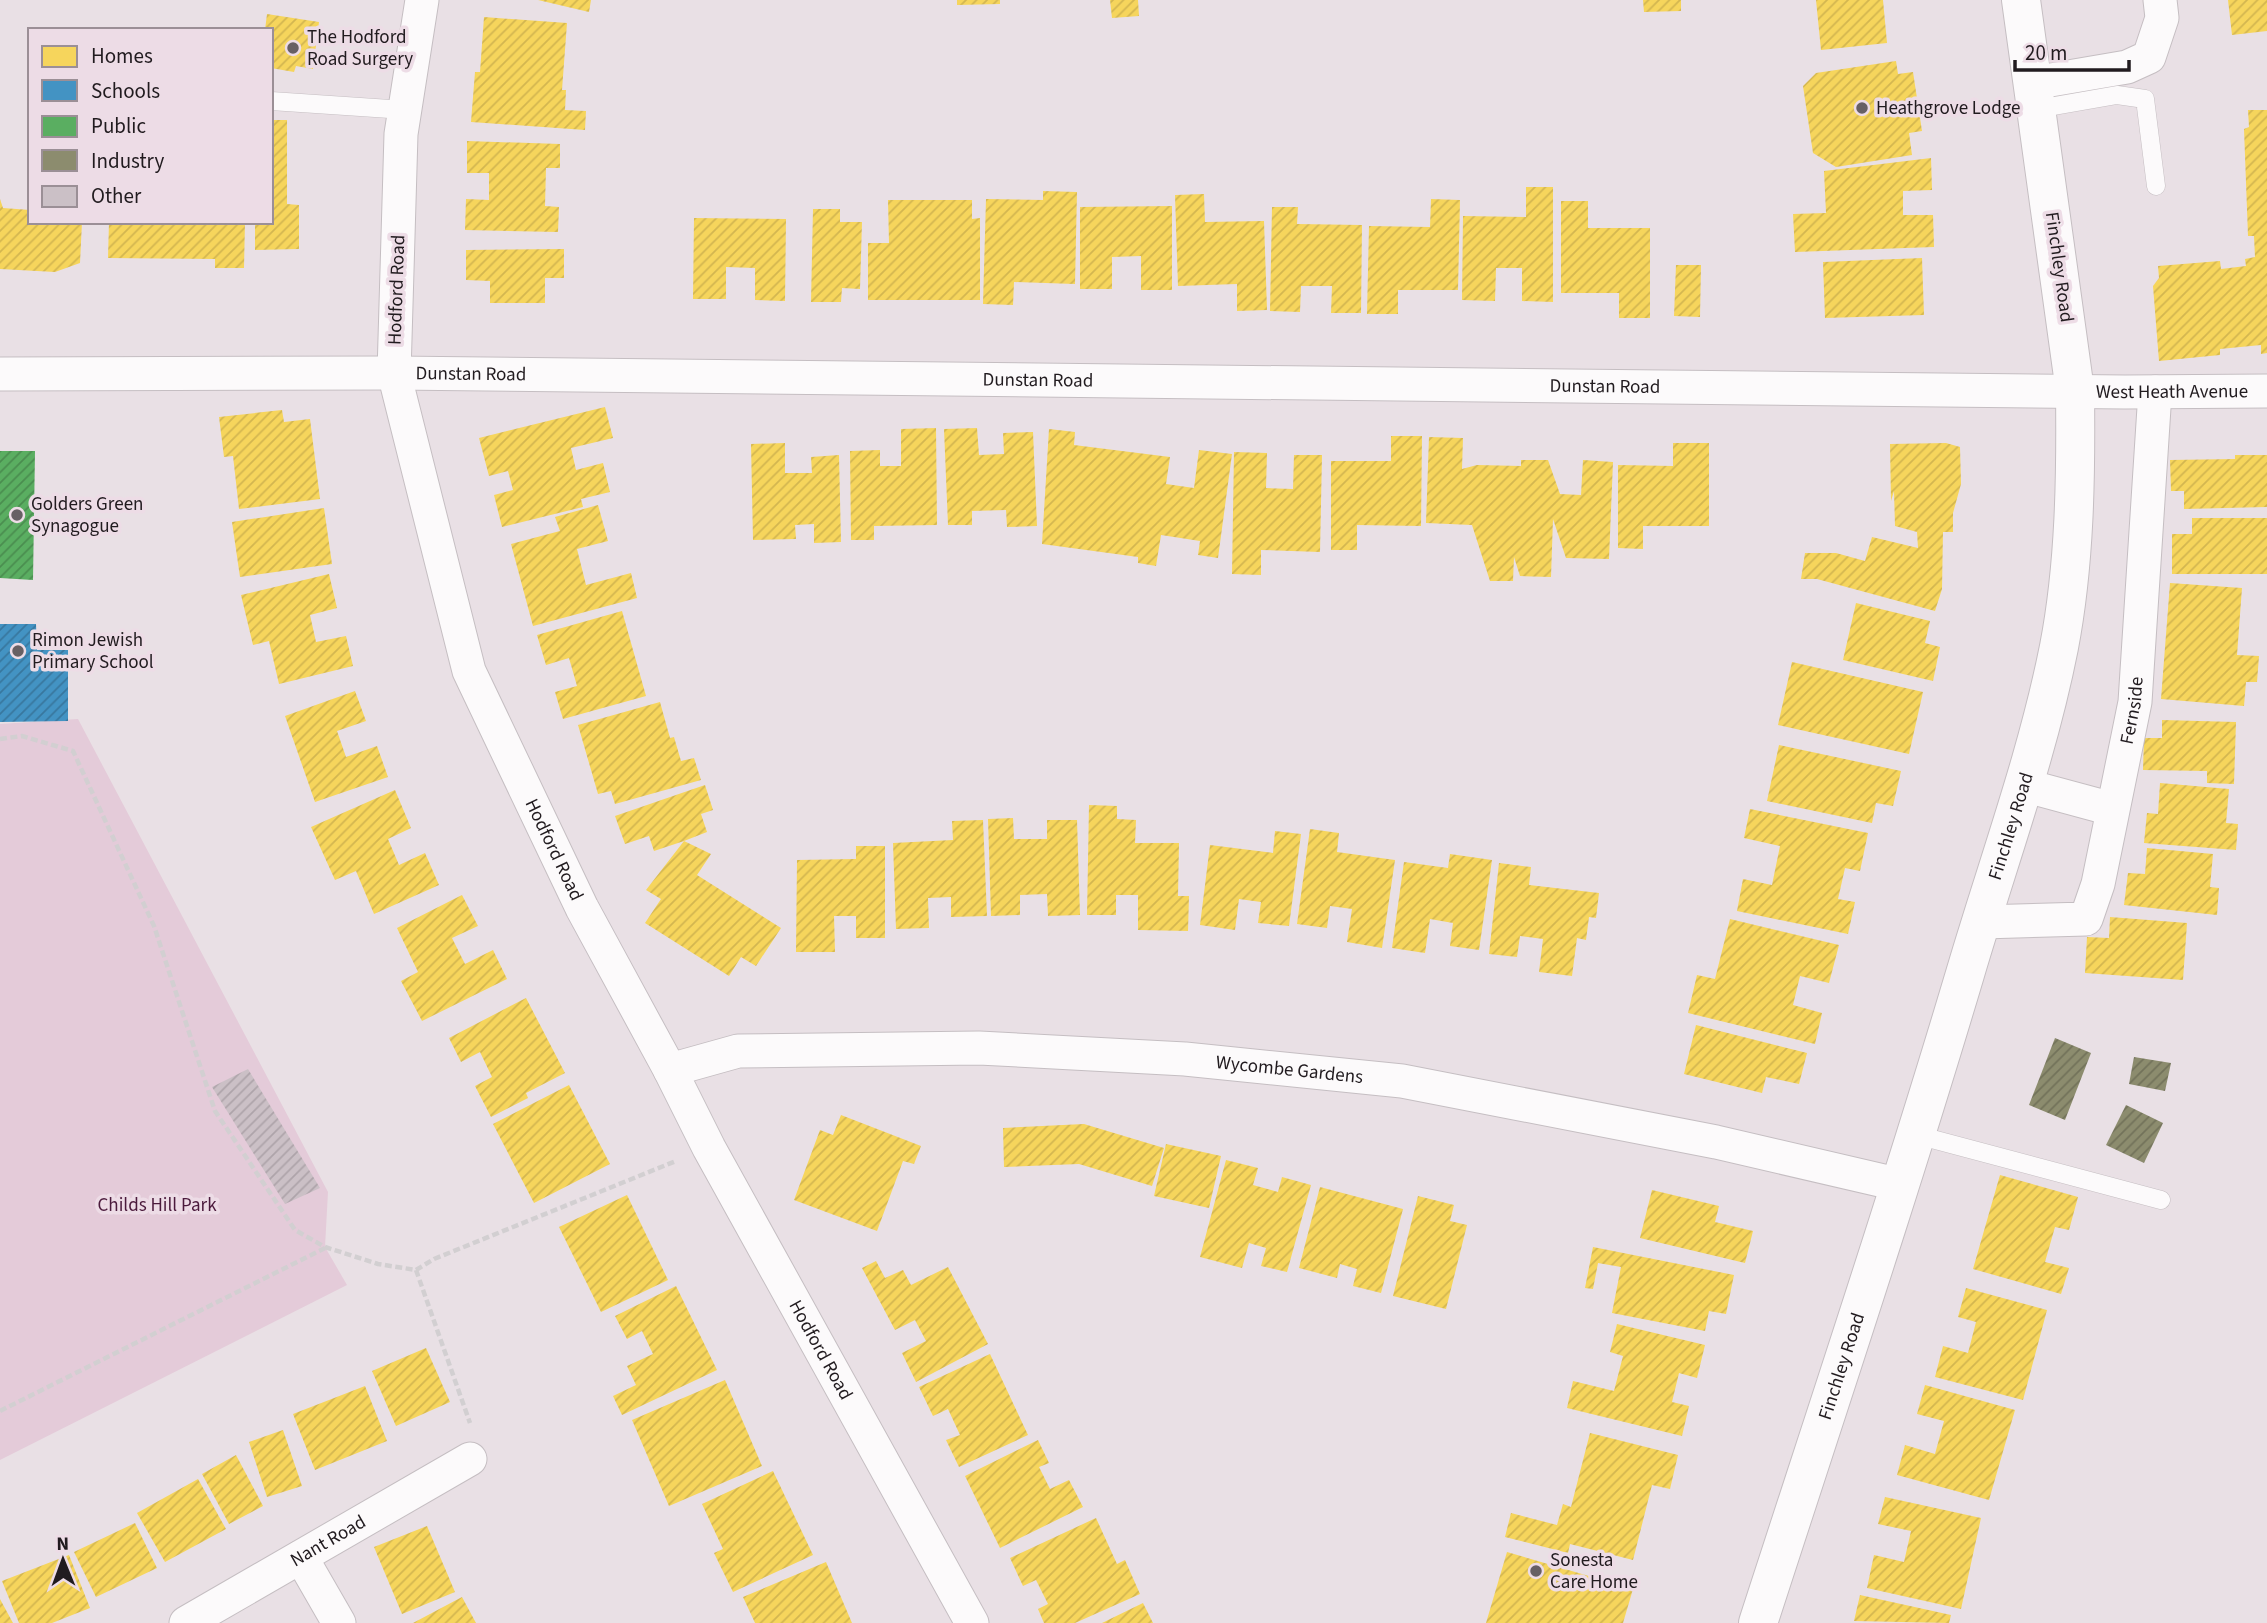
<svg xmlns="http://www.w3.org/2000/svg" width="2267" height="1623" viewBox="0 0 2267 1623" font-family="'Source Sans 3',sans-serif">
<defs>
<pattern id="homes-hatch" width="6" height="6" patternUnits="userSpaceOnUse" patternTransform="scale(1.75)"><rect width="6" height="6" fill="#f6d55c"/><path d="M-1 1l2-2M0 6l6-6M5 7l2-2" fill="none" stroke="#d3b650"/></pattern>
<pattern id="schools-hatch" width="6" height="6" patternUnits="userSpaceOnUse" patternTransform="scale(1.75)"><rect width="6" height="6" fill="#4393c3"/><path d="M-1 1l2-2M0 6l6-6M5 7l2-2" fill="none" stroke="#38779e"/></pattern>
<pattern id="public-hatch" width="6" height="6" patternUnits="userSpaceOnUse" patternTransform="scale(1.75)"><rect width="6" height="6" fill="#5aae61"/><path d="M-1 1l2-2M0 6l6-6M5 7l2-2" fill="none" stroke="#4a8d4f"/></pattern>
<pattern id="industry-hatch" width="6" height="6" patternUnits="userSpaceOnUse" patternTransform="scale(1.75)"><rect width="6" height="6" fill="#8c8c6e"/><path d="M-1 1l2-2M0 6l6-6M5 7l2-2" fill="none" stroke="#72725a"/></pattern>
<pattern id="building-hatch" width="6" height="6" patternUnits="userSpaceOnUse" patternTransform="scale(1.75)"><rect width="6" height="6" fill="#cbc0c6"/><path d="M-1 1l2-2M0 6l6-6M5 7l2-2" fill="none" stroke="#aea4aa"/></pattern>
</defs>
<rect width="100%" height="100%" fill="#e9e0e5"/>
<path fill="#e4cbd9" d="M78,719L328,1192L325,1247L347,1285L0,1460V724Z"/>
<g fill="url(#homes-hatch)">
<path d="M538,0H591L589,12Z"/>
<path d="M957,0H1000V4L957,5Z"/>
<path d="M1110,0H1138L1139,16L1112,18Z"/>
<path d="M1643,0H1681V11L1644,12Z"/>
<path d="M1816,0H1883L1887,43L1821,50Z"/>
<path d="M2228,0H2267V31L2232,35Z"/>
<path d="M267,14L319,22L313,69L296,66L294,72L271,68V30H265Z"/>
<path d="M484,17L567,23L562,90H566L565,110L586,111L585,130L471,122L475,72H480Z"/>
<path d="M1896,61L1898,74L1913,72L1922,131L1909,133L1912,155L1836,167L1813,153L1803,86L1816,73Z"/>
<path d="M2248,110H2267V353L2261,354V345L2220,349V355L2159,361L2153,286L2159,278L2158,266L2220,261L2221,269L2246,266L2245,259L2255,257L2254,236H2248L2244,129L2249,127Z"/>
<path d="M271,120H287V204L299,205V249L255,250V222H271Z"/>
<path d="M467,141L560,144V168H546L545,206L559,207L558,232L465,230L466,199L489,200V173H467Z"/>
<path d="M1931,158L1932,190L1903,191V215H1933L1934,247L1795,252L1793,214L1826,213L1824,171Z"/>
<path d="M1526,187H1553V302L1522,301V268H1496L1495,301L1462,300L1463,216L1526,217Z"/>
<path d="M1043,191L1077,192L1075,284L1014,282L1013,305L983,304L986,199L1043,200Z"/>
<path d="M1204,194L1205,222L1264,221L1267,310L1237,311V284L1178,286L1175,195Z"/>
<path d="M0,199L3,208L30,210V222H82L80,263L55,272L0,269Z"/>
<path d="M1431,199L1460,200L1458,290H1398V314H1367L1369,226L1430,227Z"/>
<path d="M888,200H972V219L980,218V300H868V243H889Z"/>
<path d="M1561,201H1588V228H1650V318H1619V293H1561Z"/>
<path d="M1172,206V290H1141V256L1112,257V289H1080V207Z"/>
<path d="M1272,207H1298L1297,224L1362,225L1361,313H1331L1332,286H1301L1300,312L1270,311Z"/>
<path d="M813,209H840V222H862L860,289L842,288L841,302H811Z"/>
<path d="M694,218L786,219L785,301L755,300V268L726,267V299H693Z"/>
<path d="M109,222H245L244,268H215V259L108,258Z"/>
<path d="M564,249V278H545V303H490V281L466,280V250Z"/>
<path d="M1922,258L1924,315L1825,318L1823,262Z"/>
<path d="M1676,265H1701L1700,317L1674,316Z"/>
<path d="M605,407L613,438L571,448L576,470L603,463L610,492L581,499L583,507L502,527L494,495L513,490L508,471L489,476L479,438Z"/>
<path d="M282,410L284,422L310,419L320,499L239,509L233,456L224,457L219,417Z"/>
<path d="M936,428L937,525L874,526V540H851L850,451L880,450V466H901V429Z"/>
<path d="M977,428L979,455L1004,454L1003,433L1033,432L1037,526L1007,527L1006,510L972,511V525H948L944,429Z"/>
<path d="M1049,429L1075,432L1074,445L1170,457L1166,484L1194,488L1199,450L1232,454L1218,558L1198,555L1200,541L1161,535L1156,566L1138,563V557L1042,544Z"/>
<path d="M1391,436H1422L1421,526L1357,525V550H1331V461H1391Z"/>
<path d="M1429,437L1463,438L1462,469L1477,465L1521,466V460H1548L1560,494L1581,495L1583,460L1613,462L1609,559L1566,558L1553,519L1551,577L1520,576L1514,557L1513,581H1490L1472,525L1426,523Z"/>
<path d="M785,443V473H812L811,457L839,455L841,542L814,543V524L795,525L796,539L753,540L751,444Z"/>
<path d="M1673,443H1709V526H1643V549L1618,548V465L1673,466Z"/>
<path d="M1946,443L1960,447L1961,484L1953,513V532H1943L1942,589L1935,611L1817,579H1801L1805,553H1836L1865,561L1872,537L1918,548L1917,532L1895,526L1894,491L1891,501L1890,444Z"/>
<path d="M1234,452L1267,453L1266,488L1293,489L1294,455H1322L1320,552L1261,550V575L1232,574Z"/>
<path d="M2235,455H2267V507L2184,509V491H2171L2170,460L2235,459Z"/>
<path d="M598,505L608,541L577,549L586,585L631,573L637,598L533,626L511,544L560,531L555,517Z"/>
<path d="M324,508L332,564L240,577L232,522Z"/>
<path d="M2192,518H2267V574H2172V534H2192Z"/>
<path d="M329,574L337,608L310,615L316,642L346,636L353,666L279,684L269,641L253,645L241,595Z"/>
<path d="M2170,583L2242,588L2237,655L2259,656L2257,682H2246L2244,706L2161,699Z"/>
<path d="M1856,603L1930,621L1925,643L1940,647L1933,681L1843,660Z"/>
<path d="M622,611L646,696L563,719L555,692L577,686L569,658L546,665L537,635Z"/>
<path d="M1792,662L1923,692L1909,754L1778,725Z"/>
<path d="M355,691L366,721L337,731L346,757L377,746L388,777L315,802L285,716Z"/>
<path d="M660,702L670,738L674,737L681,761L694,758L701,780L615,804L611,791L598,794L578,725Z"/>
<path d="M2162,720L2236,722L2234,784L2207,783V771L2143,770L2144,738H2162Z"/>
<path d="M1779,745L1901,771L1893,806L1876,803L1872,823L1767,801Z"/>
<path d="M2160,783L2229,789L2226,823L2238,824L2236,850L2144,843L2147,813L2158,814Z"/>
<path d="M705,785L713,810L701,814L707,832L684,841L711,854L697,875L781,928L756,966L741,957L729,976L645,923L661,899L646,890L684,841L654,851L649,836L625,844L615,816Z"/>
<path d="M395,790L411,828L388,839L399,865L425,853L439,885L374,914L356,871L335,880L311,827Z"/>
<path d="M1089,805L1117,806V819L1136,820L1135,843H1179L1178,896H1189L1188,931L1138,930V895H1116V915H1087Z"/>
<path d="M1750,809L1868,833L1860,871L1845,868L1838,899L1855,902L1848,934L1737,911L1743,879L1772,885L1780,846L1744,838Z"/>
<path d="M1013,818L1014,839H1047V820H1077L1080,915L1048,916L1047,894L1020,895V915L991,916L988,819Z"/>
<path d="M983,820L987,916L951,917V897L928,898L929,928L896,929L893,843L953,840L952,821Z"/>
<path d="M1310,829L1339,833L1337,852L1395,860L1382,948L1347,942L1352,909L1330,906L1327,928L1297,924Z"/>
<path d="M1275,831L1301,834L1289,926L1258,923L1261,902L1239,899L1235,930L1200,925L1210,845L1273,853Z"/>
<path d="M856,846H885V938H856V916H834L835,952H796L797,860L856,859Z"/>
<path d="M2147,848L2213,854L2210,887L2219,888L2217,915L2124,905L2128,873L2145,874Z"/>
<path d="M1450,854L1492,860L1479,950L1450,946L1453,923L1430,919L1425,953L1392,948L1404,862L1448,868Z"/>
<path d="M1499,863L1531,867L1529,885L1599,893L1596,918L1589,917L1586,940L1577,938L1572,976L1539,972L1543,939L1520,936L1517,957L1489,954Z"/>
<path d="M462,895L478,926L452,938L465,964L493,950L507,979L422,1021L401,981L418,972L397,928Z"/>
<path d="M2110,917L2187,923L2183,980L2085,973L2087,937L2109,938Z"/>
<path d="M1730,919L1839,945L1829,983L1800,976L1793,1005L1822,1013L1815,1044L1688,1013L1697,975L1715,979Z"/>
<path d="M526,998L565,1073L526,1093L528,1098L491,1117L475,1086L492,1077L480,1052L461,1062L449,1038Z"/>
<path d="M1696,1025L1807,1053L1799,1084L1766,1077L1762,1093L1684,1074Z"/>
<path d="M569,1085L610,1164L534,1203L493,1124Z"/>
<path d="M841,1115L921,1146L914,1164L903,1161L877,1231L794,1200L820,1130L833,1135Z"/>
<path d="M1084,1124L1164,1148L1152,1186L1079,1164L1004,1167L1003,1128Z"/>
<path d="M1166,1144L1221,1156L1209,1208L1154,1196Z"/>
<path d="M1226,1160L1258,1168L1253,1185L1278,1192L1282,1177L1311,1185L1287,1272L1261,1266L1266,1248L1249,1243L1242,1268L1200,1257Z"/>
<path d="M2000,1175L2078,1197L2069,1230L2055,1227L2045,1262L2069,1268L2061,1294L1973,1269Z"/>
<path d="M1320,1187L1403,1209L1381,1293L1353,1286L1357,1269L1340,1264L1337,1278L1299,1268Z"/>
<path d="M1652,1190L1719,1206L1715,1222L1753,1231L1745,1263L1640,1238Z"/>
<path d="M627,1195L668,1280L601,1312L559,1227Z"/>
<path d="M1418,1196L1454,1205L1450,1221L1467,1225L1446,1309L1393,1296Z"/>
<path d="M1593,1247L1734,1275L1726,1314L1709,1311L1705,1331L1612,1313L1621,1267L1598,1263L1593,1289L1585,1288Z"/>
<path d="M876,1261L885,1278L903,1270L911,1285L948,1267L988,1344L916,1382L902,1353L926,1341L915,1320L895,1330L862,1268Z"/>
<path d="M676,1286L717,1370L622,1415L613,1396L636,1385L627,1366L653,1354L642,1331L627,1339L615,1316Z"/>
<path d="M1966,1288L2047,1310L2023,1400L1935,1377L1943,1346L1968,1353L1976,1322L1958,1317Z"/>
<path d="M1617,1324L1705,1345L1697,1378L1679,1373L1672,1402L1689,1406L1682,1436L1567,1408L1573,1381L1614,1391L1623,1356L1610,1352Z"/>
<path d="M426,1348L450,1402L396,1426L372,1371Z"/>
<path d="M990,1354L1028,1435L959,1467L946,1440L960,1435L948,1409L933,1416L919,1387Z"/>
<path d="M725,1380L762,1466L669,1506L632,1420Z"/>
<path d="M1925,1385L2015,1410L1989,1500L1897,1475L1905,1445L1935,1454L1944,1421L1917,1414Z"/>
<path d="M365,1386L387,1441L315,1470L293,1414Z"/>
<path d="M283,1430L302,1486L267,1497L249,1442Z"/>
<path d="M1590,1433L1678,1455L1670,1489L1652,1485L1633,1560L1570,1544L1568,1553L1505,1537L1511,1513L1557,1525L1563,1504L1571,1507Z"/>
<path d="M1038,1440L1049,1463L1039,1467L1050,1489L1069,1480L1083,1507L1000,1548L965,1476Z"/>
<path d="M236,1455L263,1506L229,1524L202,1474Z"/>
<path d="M773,1471L813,1555L733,1592L714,1553L723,1549L702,1504Z"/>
<path d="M198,1479L226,1529L165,1562L137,1513Z"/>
<path d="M1885,1497L1981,1518L1961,1609L1867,1588L1874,1555L1904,1562L1911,1531L1878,1524Z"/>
<path d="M1096,1518L1117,1564L1125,1560L1140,1594L1075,1623H1044L1038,1609L1048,1604L1036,1580L1023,1586L1010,1558Z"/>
<path d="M135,1523L157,1568L96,1597L74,1552Z"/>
<path d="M427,1526L455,1592L402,1614L374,1547Z"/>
<path d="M1507,1552L1633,1589L1623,1623H1486Z"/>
<path d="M69,1555L90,1608L52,1623H19L2,1581Z"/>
<path d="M826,1562L852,1623H755L743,1597Z"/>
<path d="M1860,1595L1951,1615L1949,1623L1854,1621Z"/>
<path d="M462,1597L476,1623H413Z"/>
<path d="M0,1599L13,1623H0Z"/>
<path d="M1143,1603L1153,1623H1102Z"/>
</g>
<path fill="url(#schools-hatch)" d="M0,624H36L37,650H68V721L0,722Z"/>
<path fill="url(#public-hatch)" d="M0,451H35L33,580L0,578Z"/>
<g fill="url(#industry-hatch)">
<path d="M2055,1038L2091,1053L2065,1120L2029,1105Z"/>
<path d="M2134,1057L2171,1063L2165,1091L2129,1084Z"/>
<path d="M2126,1105L2163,1123L2144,1163L2106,1145Z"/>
</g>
<path fill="url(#building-hatch)" d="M248,1069L320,1188L285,1204L212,1087Z"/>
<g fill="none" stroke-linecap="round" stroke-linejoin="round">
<defs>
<g id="service">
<path d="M271,101L405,110"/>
<path d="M2037,109L2117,95L2145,99L2156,186"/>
<path d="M1917,1135L2161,1200"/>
</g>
<g id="minor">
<path id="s1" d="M422,0L401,134L394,373L469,671L582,908L670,1070L709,1148L972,1623"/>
<path d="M2033,83L2127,67L2149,57L2162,18L2160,0"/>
<path id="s2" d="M0,374L394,373L2125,392L2267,391"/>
<path d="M2023,785L2112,809"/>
<path id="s3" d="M1982,922L2086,919L2098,884L2135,702L2155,392"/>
<path id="s4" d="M670,1070L738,1051L979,1048L1185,1059L1402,1081L1716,1142L1901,1185"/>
<path d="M301,1557L339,1623"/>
<path id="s5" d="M186,1623L470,1459"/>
</g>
<g id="primary">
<path id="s6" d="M1758,1623C1828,1407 1900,1192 1965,974C1997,865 2037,758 2059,647C2075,564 2076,475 2075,391L2021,0"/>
</g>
</defs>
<use href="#service" stroke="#c5bec2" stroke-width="19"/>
<use href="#minor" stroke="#c5bec2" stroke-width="35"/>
<use href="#primary" stroke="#c5bec2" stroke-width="40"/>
<g stroke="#d2cfd1" stroke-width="4.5" stroke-dasharray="7 3.5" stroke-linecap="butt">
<path d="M0,739L22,736L73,751L154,926L215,1111L295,1230L325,1247L378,1264L416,1270L470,1423"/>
<path d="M416,1270L434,1259L676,1161"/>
<path d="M0,1411L325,1248"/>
</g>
<use href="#service" stroke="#fcfafb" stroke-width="18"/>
<use href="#minor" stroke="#fcfafb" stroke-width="33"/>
<use href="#primary" stroke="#fcfafb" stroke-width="38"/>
</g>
<g fill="#676064" stroke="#eddce6" stroke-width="2.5">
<circle cx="293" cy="48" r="7"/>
<circle cx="1862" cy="108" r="7"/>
<circle cx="17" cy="515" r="7"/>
<circle cx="18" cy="651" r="7"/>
<circle cx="1536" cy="1571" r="7"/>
</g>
<g text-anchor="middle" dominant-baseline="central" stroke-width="7" stroke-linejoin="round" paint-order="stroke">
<g font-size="19" fill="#211b1f" stroke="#eddce6" text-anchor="start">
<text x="307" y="37">The Hodford<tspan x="307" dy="22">Road Surgery</tspan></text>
<text x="1876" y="108">Heathgrove Lodge</text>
<text x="31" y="504">Golders Green<tspan x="31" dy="22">Synagogue</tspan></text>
<text x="32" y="640">Rimon Jewish<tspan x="32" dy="22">Primary School</tspan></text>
<text x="1550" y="1560">Sonesta<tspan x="1550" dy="22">Care Home</tspan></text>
</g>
<g font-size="19" fill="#211b1f" stroke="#eddce6">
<text transform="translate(2059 267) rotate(82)">Finchley Road</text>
<text transform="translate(397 290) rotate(-88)">Hodford Road</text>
<text stroke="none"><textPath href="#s2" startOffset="471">Dunstan Road</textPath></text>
<text stroke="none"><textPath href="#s2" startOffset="1038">Dunstan Road</textPath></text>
<text stroke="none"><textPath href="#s2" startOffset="1605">Dunstan Road</textPath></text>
<text stroke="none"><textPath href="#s2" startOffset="2172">West Heath Avenue</textPath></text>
<text stroke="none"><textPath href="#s3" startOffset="318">Fernside</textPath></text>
<text stroke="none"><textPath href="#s6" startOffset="836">Finchley Road</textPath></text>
<text stroke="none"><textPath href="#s1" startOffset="880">Hodford Road</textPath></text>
<text stroke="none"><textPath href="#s4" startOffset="623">Wycombe Gardens</textPath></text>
<text stroke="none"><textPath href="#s1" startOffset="1447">Hodford Road</textPath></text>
<text stroke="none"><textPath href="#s6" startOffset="270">Finchley Road</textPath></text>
<text stroke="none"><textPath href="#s5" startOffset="164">Nant Road</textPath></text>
</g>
<g font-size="19" fill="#4b1a3c" stroke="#eddce6">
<text x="157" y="1205">Childs Hill Park</text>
</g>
</g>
<rect x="28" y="28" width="245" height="196" fill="#eddce6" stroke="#9b8f96" stroke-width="2"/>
<rect x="42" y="46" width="35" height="21" fill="#f6d55c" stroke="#9b8f96" stroke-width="2"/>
<text x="91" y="63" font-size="21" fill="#211b1f">Homes</text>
<rect x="42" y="80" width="35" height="21" fill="#4393c3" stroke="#9b8f96" stroke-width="2"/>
<text x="91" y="98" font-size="21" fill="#211b1f">Schools</text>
<rect x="42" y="116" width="35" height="21" fill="#5aae61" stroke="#9b8f96" stroke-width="2"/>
<text x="91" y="133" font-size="21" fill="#211b1f">Public</text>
<rect x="42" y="150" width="35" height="21" fill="#8c8c6e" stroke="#9b8f96" stroke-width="2"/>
<text x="91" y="168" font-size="21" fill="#211b1f">Industry</text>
<rect x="42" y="186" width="35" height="21" fill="#cbc0c6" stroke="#9b8f96" stroke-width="2"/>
<text x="91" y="203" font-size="21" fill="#211b1f">Other</text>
<g transform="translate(63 1560) rotate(359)" stroke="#eddce6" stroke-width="5" paint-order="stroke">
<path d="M0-5L12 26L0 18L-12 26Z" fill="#211b1f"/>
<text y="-10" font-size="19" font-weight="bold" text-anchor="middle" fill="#211b1f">N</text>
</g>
<path d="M2015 60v10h114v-10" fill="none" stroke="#211b1f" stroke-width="3.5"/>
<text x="2025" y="60" font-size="21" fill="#211b1f" stroke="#eddce6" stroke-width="5" paint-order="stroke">20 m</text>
</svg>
